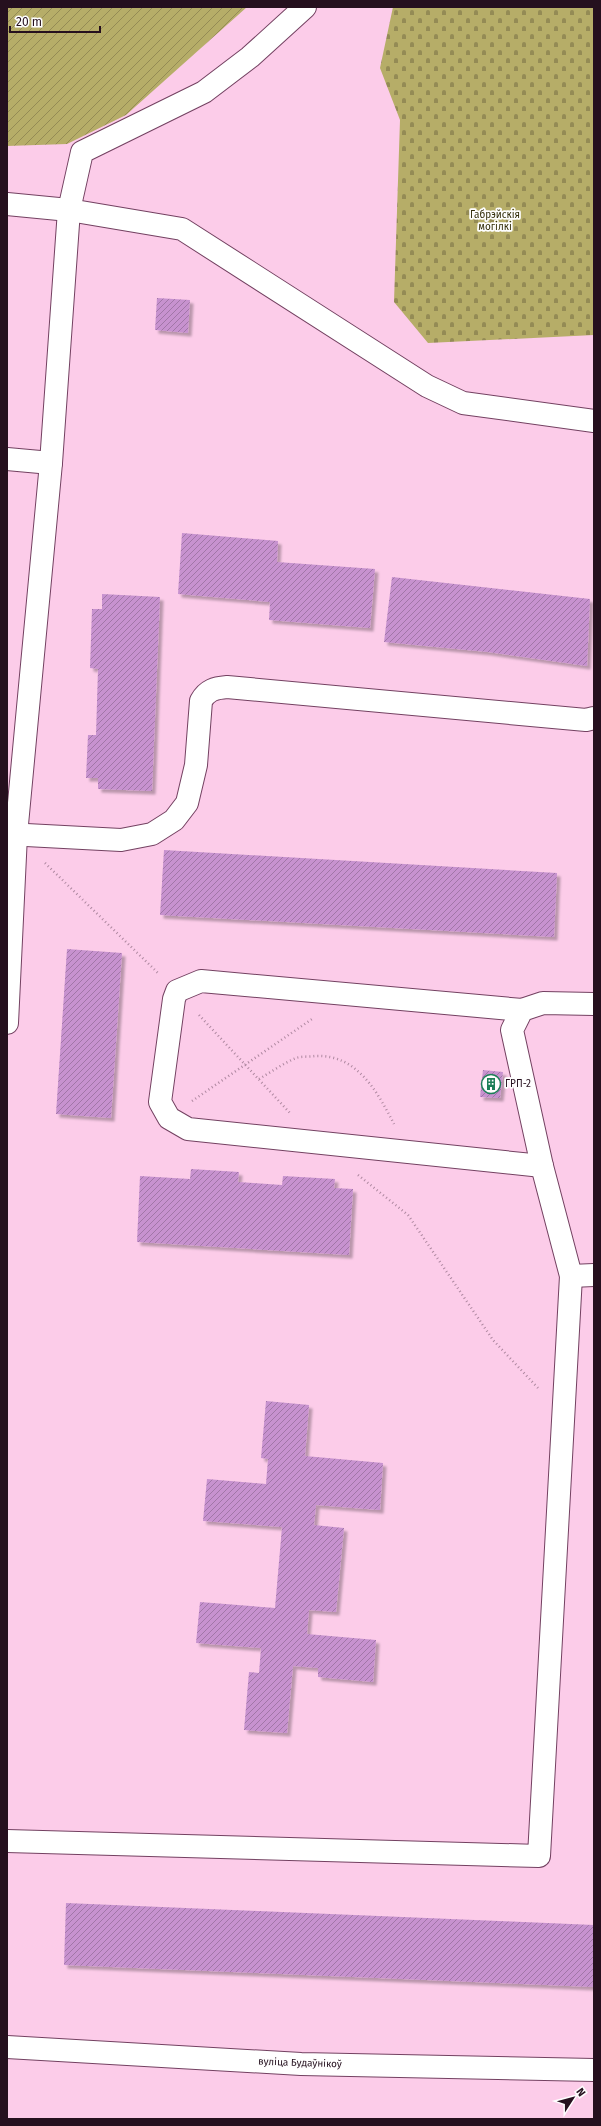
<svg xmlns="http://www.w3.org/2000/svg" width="601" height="2126" viewBox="0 0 601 2126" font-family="'Fira Sans',sans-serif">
<defs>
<pattern id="cemetery-stones" width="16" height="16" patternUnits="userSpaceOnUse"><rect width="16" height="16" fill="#b6ad68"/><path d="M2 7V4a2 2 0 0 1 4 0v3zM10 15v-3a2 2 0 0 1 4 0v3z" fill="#948b55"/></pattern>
<pattern id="garden-furrows" width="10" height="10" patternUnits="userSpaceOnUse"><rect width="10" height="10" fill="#b6ad68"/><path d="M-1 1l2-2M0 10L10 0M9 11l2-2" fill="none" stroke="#948b55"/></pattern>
<pattern id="building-hatch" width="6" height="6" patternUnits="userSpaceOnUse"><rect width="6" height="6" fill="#c792cf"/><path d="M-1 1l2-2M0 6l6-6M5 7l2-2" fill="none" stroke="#a176a7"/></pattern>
<filter id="shadow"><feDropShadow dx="3.5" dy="3.5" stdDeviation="1" flood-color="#0004"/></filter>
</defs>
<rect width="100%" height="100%" fill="#fccce9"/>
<path fill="url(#cemetery-stones)" d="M393,7H594V335L428,343L394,302L400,120L380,68Z"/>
<path fill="url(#garden-furrows)" d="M7,7H247L126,115L67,144L7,146Z"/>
<g fill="url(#building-hatch)" filter="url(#shadow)">
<path d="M157,298L190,300L188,333L155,330Z"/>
<path d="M182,533L278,541L277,562L375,569L370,628L269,620L270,602L178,594Z"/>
<path d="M392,577L590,599L587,666L488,652L384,642Z"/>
<path d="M102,594L160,597L152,791L98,789V778H86L88,735H96L98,669L90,668L92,609H102Z"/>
<path d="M164,850L557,873L554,937L160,915Z"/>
<path d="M67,949L122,953L111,1118L56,1114Z"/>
<path d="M483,1070L503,1072L500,1098L480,1097Z"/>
<path d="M191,1169L239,1172L238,1182L282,1185L283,1176L335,1179L334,1188L353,1189L349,1255L137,1242L140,1176L190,1179Z"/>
<path d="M266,1401L309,1405L305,1456L383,1463L380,1510L316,1505L314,1525L344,1528L336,1612L309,1610L307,1634L376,1640L373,1682L318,1677V1668L293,1666L287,1733L244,1730L249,1672L259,1673L261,1648L196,1643L200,1602L275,1608L282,1527L203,1521L207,1479L266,1484L268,1459L261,1458Z"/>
<path d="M66,1903L594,1925V1987L64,1965Z"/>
</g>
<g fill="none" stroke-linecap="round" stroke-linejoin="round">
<defs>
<g id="minor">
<path d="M7,204L69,210L182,229L427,386L463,403L594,421"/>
<path d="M7,459L51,463"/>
<path d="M7,834L121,840L152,834L174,820L187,803L196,765L201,701C207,690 215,688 227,687L586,720L594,718"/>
<path d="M522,1010L201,981L177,991L174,999L160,1102L169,1118L188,1129L542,1166"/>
<path d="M7,1023L16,835L51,463L69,210L82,152L204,92L250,57L305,7"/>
<path d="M571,1276L594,1275"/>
<path d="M7,1841L539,1856L571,1276L542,1166L512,1030L522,1010L543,1003L594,1004"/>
<path d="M7,2047L301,2064L594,2070"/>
</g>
</defs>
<use href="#minor" stroke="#734161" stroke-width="24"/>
<g stroke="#ae88a0" stroke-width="2.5" stroke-dasharray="1 3" stroke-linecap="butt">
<path d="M45,863L158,973"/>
<path d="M199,1015L290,1113"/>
<path d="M259,1079C271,1072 284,1063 296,1058C302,1056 309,1057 315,1056C357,1054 377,1091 394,1124"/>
<path d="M192,1101L312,1019"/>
<path d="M358,1175L408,1215L493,1340L538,1388"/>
</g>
<use href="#minor" stroke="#fff" stroke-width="22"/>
</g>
<defs>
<symbol id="building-ring" viewBox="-11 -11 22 22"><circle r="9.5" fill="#fefefe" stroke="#1c7f58" stroke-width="1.5"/><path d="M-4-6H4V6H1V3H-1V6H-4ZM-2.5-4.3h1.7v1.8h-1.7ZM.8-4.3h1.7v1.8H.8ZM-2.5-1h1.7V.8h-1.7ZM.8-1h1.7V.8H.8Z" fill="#1c7f58"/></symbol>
</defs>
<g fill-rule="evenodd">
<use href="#building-ring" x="480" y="1073" width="22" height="22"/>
</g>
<g text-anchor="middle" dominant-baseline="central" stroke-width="3.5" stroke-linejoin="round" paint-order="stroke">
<g font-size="10" fill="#332e09" stroke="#fefefe">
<text x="495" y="215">Габрэйскія<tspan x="495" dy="12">могілкі</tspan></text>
</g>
<g font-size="10" fill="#25101e" stroke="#fefefe" text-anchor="start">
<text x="505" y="1084">ГРП-2</text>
</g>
<g font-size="10" fill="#25101e" stroke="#fefefe">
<text transform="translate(300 2063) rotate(2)">вуліца Будаўнікоў</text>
</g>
</g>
<rect width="601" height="2126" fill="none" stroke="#25101e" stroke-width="16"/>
<g transform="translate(573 2098) rotate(54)" stroke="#fefefe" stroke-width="3" paint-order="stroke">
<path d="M0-3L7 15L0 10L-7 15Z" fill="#25101e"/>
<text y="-6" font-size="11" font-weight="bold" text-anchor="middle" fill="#25101e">N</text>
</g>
<path d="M10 26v6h90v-6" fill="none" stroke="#25101e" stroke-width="2"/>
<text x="16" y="26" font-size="12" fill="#25101e" stroke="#fefefe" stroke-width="3" paint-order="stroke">20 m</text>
</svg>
